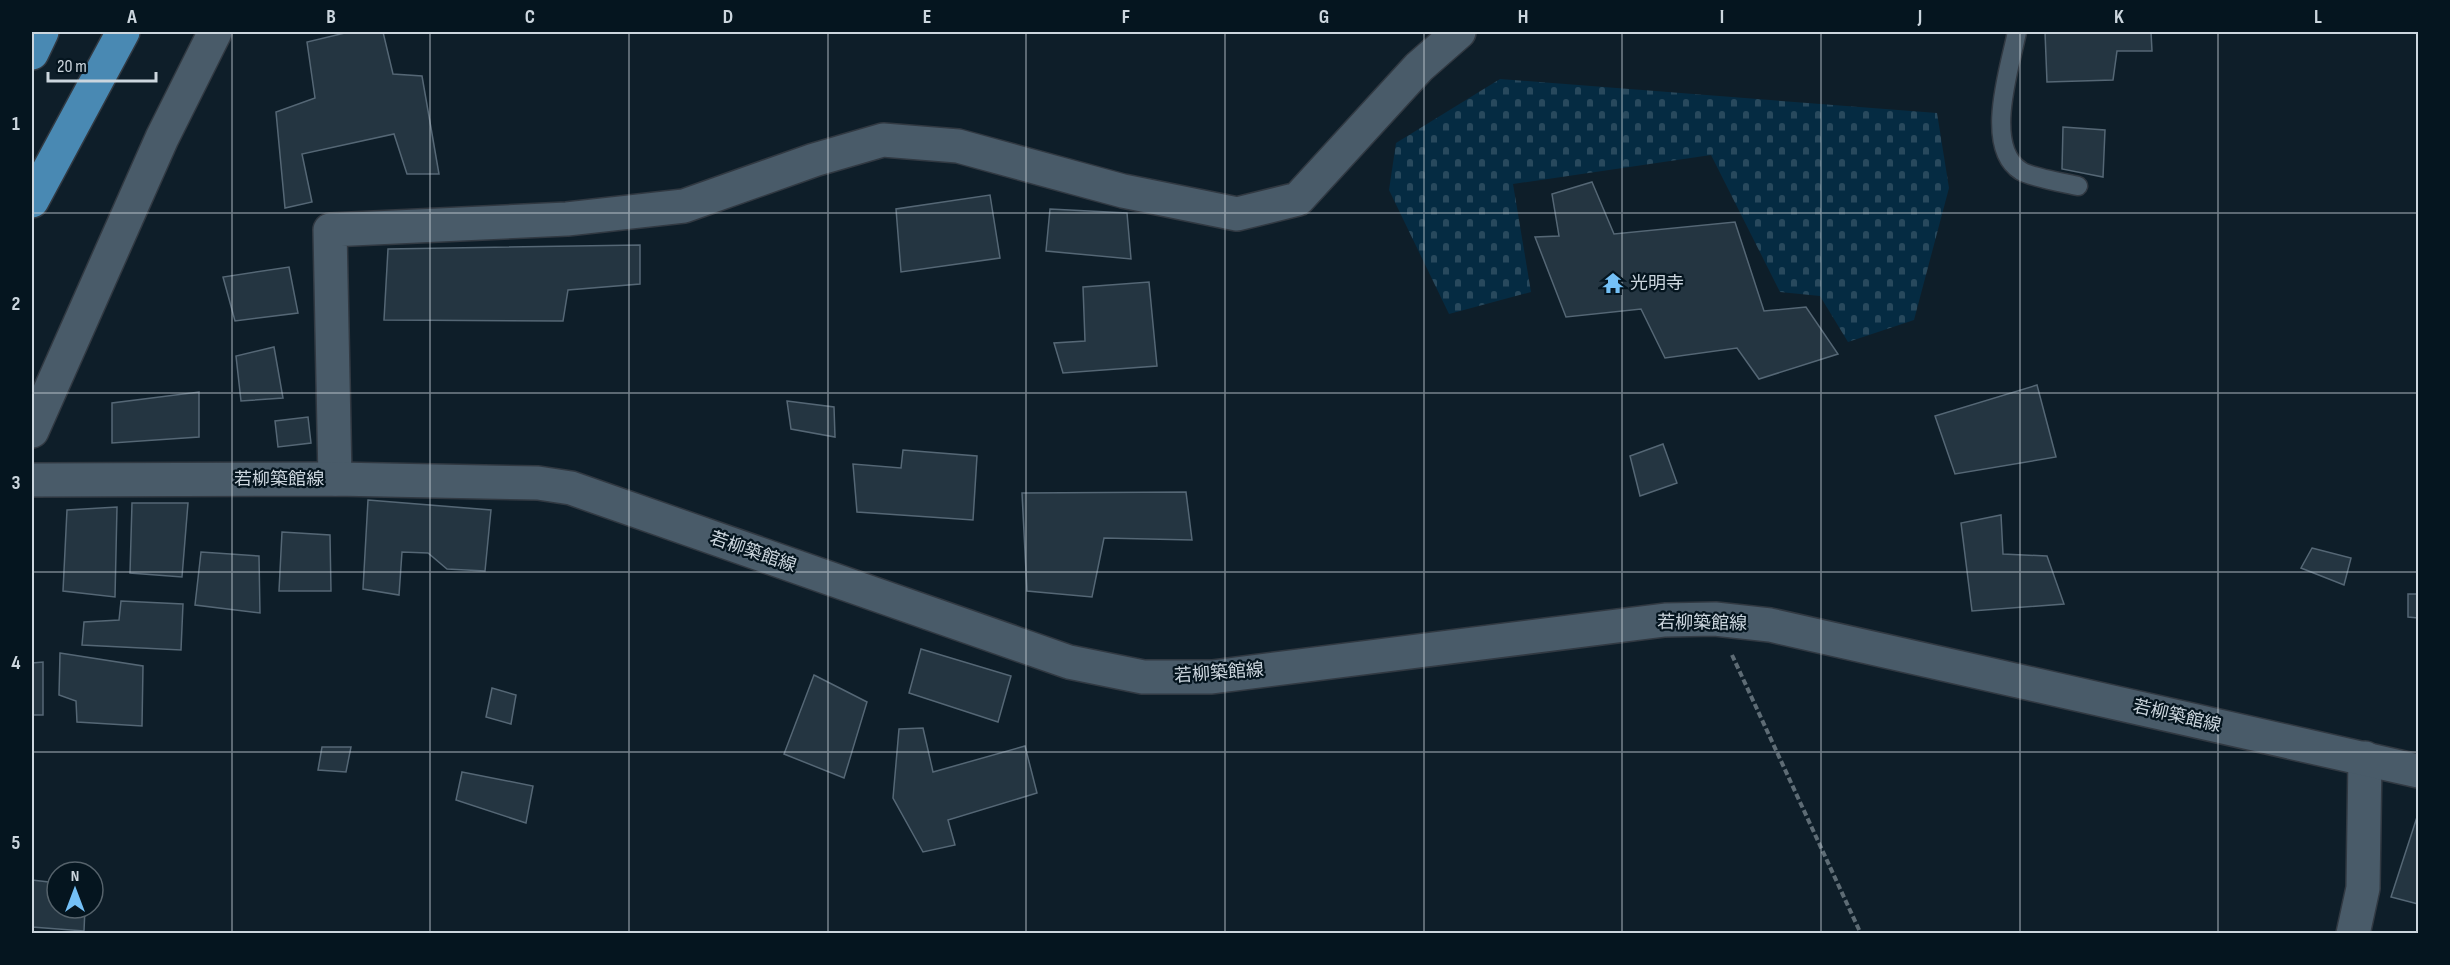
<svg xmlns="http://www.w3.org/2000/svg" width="2450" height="965" viewBox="0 0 2450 965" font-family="'Sofia Sans Condensed','Noto Sans JP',sans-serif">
<defs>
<pattern id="cemetery-stones" width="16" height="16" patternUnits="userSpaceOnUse" patternTransform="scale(1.5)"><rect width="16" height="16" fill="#052b42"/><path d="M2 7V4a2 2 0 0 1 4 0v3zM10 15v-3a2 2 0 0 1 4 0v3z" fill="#28495d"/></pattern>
</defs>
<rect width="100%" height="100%" fill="#0e1e29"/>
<path fill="url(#cemetery-stones)" d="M1500,79L1937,113L1949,188L1914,320L1848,342L1820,296L1780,292L1711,155L1513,184L1531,292L1449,314L1389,190L1396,143Z"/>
<g fill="#243541" stroke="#556775" stroke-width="1.5">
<path d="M349,32H383L393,74L422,76L439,174H407L394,134L302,154L312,202L285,208L276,112L315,98L307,42Z"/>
<path d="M2045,32H2151L2152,51H2117L2113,80L2047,82Z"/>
<path d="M2063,127L2105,130L2103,177L2062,169Z"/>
<path d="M1592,182L1614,234L1735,222L1764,311L1806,307L1838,354L1759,379L1737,348L1665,358L1641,309L1566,317L1535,237L1559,236L1552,194Z"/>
<path d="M990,195L1000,258L901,272L896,209Z"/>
<path d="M1050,209L1127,213L1131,259L1046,251Z"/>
<path d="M640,245V284L568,290L563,321L384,320L388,249Z"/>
<path d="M289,267L298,313L235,321L223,277Z"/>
<path d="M1149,282L1157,366L1063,373L1054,343L1085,341L1083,287Z"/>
<path d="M274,347L283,398L241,401L236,356Z"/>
<path d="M2037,385L2056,457L1955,474L1935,416Z"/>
<path d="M199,392V437L112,443V403Z"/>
<path d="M787,401L834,407L835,437L791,429Z"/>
<path d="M308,417L311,443L278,447L275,421Z"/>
<path d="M1663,444L1677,483L1640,496L1630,456Z"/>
<path d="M903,450L977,456L973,520L857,512L853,464L901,468Z"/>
<path d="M1186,492L1192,540L1104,538L1092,597L1027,591L1022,493Z"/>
<path d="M368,500L491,510L485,571L447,569L428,553L402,552L399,595L363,589Z"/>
<path d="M132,503H188L182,577L130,573Z"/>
<path d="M117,507L115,597L63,591L67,510Z"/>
<path d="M2001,515L2003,554L2047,556L2064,604L1972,611L1961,523Z"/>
<path d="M282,532L330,535L331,591H279Z"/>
<path d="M2312,548L2351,558L2344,585L2301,568Z"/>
<path d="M201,552L259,556L260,613L195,605Z"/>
<path d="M2408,594H2418V618L2408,617Z"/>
<path d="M121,601L183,604L181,650L82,645L84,622L119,620Z"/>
<path d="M921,649L1011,676L998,722L909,693Z"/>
<path d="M60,653L143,666L142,726L77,722L76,701L59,695Z"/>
<path d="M43,662V715H32V663Z"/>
<path d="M814,675L867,702L844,778L784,754Z"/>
<path d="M492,688L516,695L511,724L486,717Z"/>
<path d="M923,728L933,772L1025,746L1037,793L948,820L955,845L923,852L893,798L899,729Z"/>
<path d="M322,747H351L346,772L318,770Z"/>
<path d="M462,772L533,786L526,823L456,800Z"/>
<path d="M2418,814V904L2391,897Z"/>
<path d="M32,880L57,883V908H85L84,931L32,927Z"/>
</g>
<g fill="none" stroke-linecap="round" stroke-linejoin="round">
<defs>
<path id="lane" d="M2017,32C2010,67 1983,147 2021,171C2030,177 2065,183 2078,186"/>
<g id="street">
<path d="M32,431L162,138L215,32"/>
<path d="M335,479L330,230L567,219L684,206L814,160L883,140L958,146L1123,191L1237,214L1298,199L1419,67L1459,32"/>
<path d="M2353,934L2363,888L2365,758"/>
</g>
<path id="secondary" d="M32,480L335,479L538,483L571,488L1069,662L1143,677H1212L1665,620L1715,619L1770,625L2418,771"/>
<g id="highway">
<path d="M32,53L42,32"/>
<path d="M32,201L123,32"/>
</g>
</defs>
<use href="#lane" stroke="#313942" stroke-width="21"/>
<use href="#street" stroke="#313942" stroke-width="36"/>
<use href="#secondary" stroke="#313942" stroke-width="36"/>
<use href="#highway" stroke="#313942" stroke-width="36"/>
<path stroke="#5e6c75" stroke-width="4" stroke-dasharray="6 3" stroke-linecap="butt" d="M1732,655L1861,934"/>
<use href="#lane" stroke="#495b69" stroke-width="18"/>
<use href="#street" stroke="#495b69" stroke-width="33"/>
<use href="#secondary" stroke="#495b69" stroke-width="33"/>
<use href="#highway" stroke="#4989b3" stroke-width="33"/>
</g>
<path fill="none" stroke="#ccd6de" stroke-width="1.5" stroke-opacity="0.55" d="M232,32V934M430,32V934M629,32V934M828,32V934M1026,32V934M1225,32V934M1424,32V934M1622,32V934M1821,32V934M2020,32V934M2218,32V934M32,213H2418M32,393H2418M32,572H2418M32,752H2418"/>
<defs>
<symbol id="temple-bare" viewBox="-9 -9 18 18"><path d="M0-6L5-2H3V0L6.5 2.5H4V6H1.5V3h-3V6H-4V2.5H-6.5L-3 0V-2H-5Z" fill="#74c0f6" stroke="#05151f" stroke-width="2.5" paint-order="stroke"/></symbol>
</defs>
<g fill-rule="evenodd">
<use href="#temple-bare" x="1598" y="268" width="30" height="30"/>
</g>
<g text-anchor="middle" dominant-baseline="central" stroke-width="4.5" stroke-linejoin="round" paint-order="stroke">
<g font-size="18" fill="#ccd6de" stroke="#05151f" text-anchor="start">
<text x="1630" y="283">光明寺</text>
</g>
<g font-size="18" fill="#ccd6de" stroke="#05151f">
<text x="279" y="479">若柳築館線</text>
<text transform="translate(753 552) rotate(19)">若柳築館線</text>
<text transform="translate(1702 623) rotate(1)">若柳築館線</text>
<text transform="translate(1219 673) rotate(-4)">若柳築館線</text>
<text transform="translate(2177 716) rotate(13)">若柳築館線</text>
</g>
</g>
<rect width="2450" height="965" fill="none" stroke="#05151f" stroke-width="66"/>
<g transform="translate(75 890)"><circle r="28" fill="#05151f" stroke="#55626b" stroke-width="1.5"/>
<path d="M0-4.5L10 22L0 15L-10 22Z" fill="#74c0f6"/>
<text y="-9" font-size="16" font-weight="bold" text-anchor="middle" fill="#ccd6de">N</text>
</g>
<path d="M48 72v9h108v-9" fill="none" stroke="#ccd6de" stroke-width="3"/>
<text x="57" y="72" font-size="18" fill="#ccd6de" stroke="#05151f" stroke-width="4.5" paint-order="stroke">20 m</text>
<rect x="33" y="33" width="2384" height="899" fill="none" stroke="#ccd6de" stroke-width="2"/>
<g font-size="20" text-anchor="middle" font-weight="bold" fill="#ccd6de">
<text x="132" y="23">A</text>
<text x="331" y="23">B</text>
<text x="530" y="23">C</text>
<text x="728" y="23">D</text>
<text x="927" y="23">E</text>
<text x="1126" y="23">F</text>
<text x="1324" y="23">G</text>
<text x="1523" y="23">H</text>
<text x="1722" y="23">I</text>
<text x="1920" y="23">J</text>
<text x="2119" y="23">K</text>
<text x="2318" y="23">L</text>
<text x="16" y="130">1</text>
<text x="16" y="310">2</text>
<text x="16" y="489">3</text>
<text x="16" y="669">4</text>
<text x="16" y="849">5</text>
</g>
</svg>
